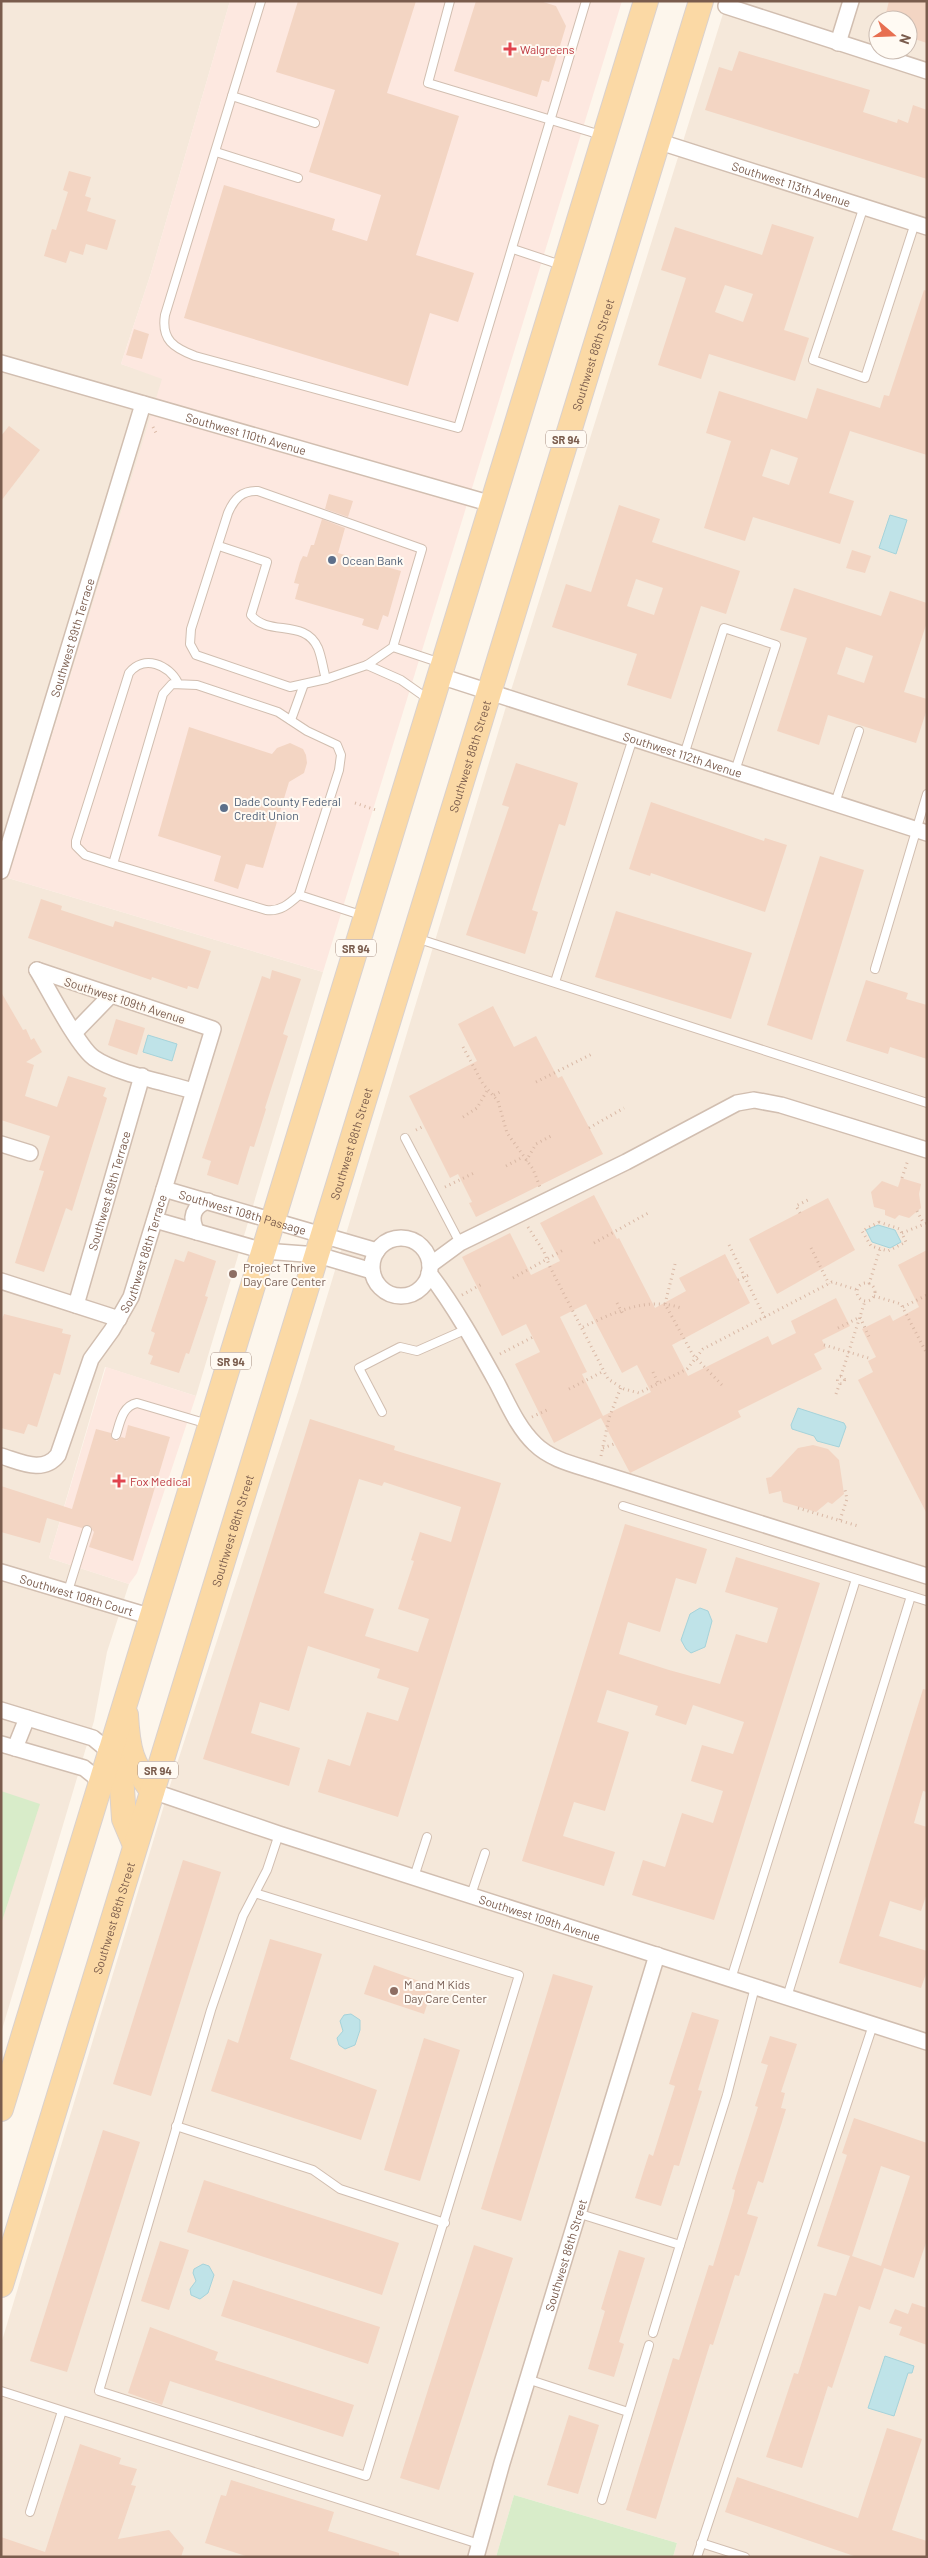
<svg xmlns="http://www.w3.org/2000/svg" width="928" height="2558" viewBox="0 0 928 2558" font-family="Barlow,sans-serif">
<rect width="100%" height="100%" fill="#fdf6ec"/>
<g fill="#f5e8da" fill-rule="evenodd">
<path d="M1,1H230L151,273L121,364L163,378L8,878L323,972L196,1396L105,1367L49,1558L129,1584L107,1652L94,1721L1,2033Z"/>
<path d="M727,1H927V2557H673L677,2543L514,2495L496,2557H1V2344L172,1779L299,1389L508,700ZM878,20H908V50H878Z"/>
</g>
<g fill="#fde8e0">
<path d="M230,1H622L323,972L8,878L162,379L121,364L151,273Z"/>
<path d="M106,1367L196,1396L137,1573L129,1584L49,1558Z"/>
</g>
<g fill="#d8ecc9">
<path d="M1,1791L40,1804L1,1924Z"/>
<path d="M514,2495L677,2543L673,2557H496Z"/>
</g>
<g fill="#bfe3e8" stroke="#a5d3da">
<path d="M890,515L907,520L896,554L879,548Z"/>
<path d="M148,1035L177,1044L172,1061L143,1052Z"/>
<path d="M878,1225L895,1230L901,1242L890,1248L872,1242L866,1230Z"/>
<path d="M798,1408L844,1423L846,1427L839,1447L817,1441L814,1436L792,1429L791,1425Z"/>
<path d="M700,1608L708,1611L712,1621L705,1647L691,1653L686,1649L681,1640L690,1614Z"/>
<path d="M351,2014L360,2020V2030L355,2045L345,2049L339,2045L337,2038L343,2031L340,2021L344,2015Z"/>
<path d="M203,2264L209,2266L214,2275L208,2293L200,2299L191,2295L190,2289L196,2281L193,2273L194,2269Z"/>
<path d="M885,2356L914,2366L912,2373H908L894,2416L868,2408Z"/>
</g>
<g fill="#f3d5c3" fill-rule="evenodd">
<path d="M298,1H416L387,93L459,116L416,255L474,273L458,322L430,313L408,386L184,318L224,185L335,219L332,230L367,241L381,195L309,172L335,90L276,72Z"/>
<path d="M476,1H540L556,6L566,26L549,82L542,80L537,97L454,71Z"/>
<path d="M889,1H927V43L908,37V20L886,13Z"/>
<path d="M739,51L870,90L863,112L897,123L898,119L908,123L913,105L927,110V179L705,110L719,67L732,71Z"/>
<path d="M69,171L91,177L85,196L91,198L87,211L116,220L107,250L86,244L83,255L70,251L66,263L44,256L52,229L56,230L68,192L63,190Z"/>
<path d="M772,224L814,237L784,330L809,338L795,381L709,354L701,379L658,365L686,278L661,270L675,227L762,255ZM725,285L753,294L743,322L715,312Z"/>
<path d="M924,290L927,291V455L850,431L829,493L854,501L840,544L753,517L745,541L704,528L731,441L706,433L719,391L807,419L817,388L880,408L884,395L889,396ZM771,449L798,458L789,485L762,476Z"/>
<path d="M134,329L149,334L142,359L126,355Z"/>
<path d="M9,426L40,450L1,501V436Z"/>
<path d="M329,494L353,501L348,517L325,509Z"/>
<path d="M619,505L660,519L652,542L740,571L726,614L701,606L671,699L627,685L637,654L552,627L566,584L591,592ZM636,579L663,588L654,615L627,606Z"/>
<path d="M322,519L345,528L338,553L401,571L388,617L383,615L378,630L362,625L364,619L295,599L299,584L294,583L300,562L303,556L307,557L311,545H314Z"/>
<path d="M852,550L871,556L865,573L846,568Z"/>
<path d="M794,588L881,616L890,591L927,603V622L904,692L927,699V709L916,743L828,715L819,745L777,731L807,638L780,630ZM846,647L873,656L864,683L837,674Z"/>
<path d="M189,727L272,754L277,748L290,743L303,749L306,755L307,763L304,773L289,782L263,868L246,864L238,889L214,881L221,856L158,836Z"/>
<path d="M516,763L578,783L565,826L559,824L532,910L538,912L525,954L466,935L509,807L502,805Z"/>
<path d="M651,802L764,841L765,838L787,845L765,912L651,873L650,876L629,869Z"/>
<path d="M820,856L864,870L812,1040L767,1025Z"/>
<path d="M41,899L62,906L61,910L113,927L115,921L211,951L198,989L188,986L187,989L152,977L151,980L28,938Z"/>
<path d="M616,911L752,953L731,1019L595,977Z"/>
<path d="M272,970L301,979L283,1034L288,1036L265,1108L266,1109L254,1147L250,1146L238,1185L207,1175L211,1161L202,1158L262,976L270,979Z"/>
<path d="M866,980L908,993L906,999L927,1005V1059L890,1047L888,1054L846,1041Z"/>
<path d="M1,992L23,1030L26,1029L31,1040L34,1038L42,1052L26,1062L34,1065L25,1096L57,1107L68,1076L106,1088L103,1096L107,1098L72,1211L66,1208L44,1272L15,1263L44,1171L39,1170L50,1136L1,1120Z"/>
<path d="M493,1006L514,1047L536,1036L558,1078L562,1076L603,1154L476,1217L469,1203L472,1202L458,1174L450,1178L409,1096L477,1061L458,1024Z"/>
<path d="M116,1019L145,1028L137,1055L108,1045Z"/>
<path d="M901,1178L921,1184L919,1194L921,1208L909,1218L899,1215L895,1219L885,1215V1210L874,1207L871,1192L882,1181L898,1187Z"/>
<path d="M594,1195L617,1239L619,1238L655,1308L686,1291L679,1278L725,1254L750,1303L672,1345L688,1376L768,1336L772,1345L796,1333L791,1321L836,1298L850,1326L822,1340L826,1348L814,1354L822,1369L738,1411L741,1417L630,1473L601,1418L554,1443L515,1364L540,1352L526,1324L502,1336L462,1257L510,1233L531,1275L560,1261L540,1223ZM586,1304L622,1373L637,1365L651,1392L603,1416L582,1374L587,1372L560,1317Z"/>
<path d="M828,1198L855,1250L777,1294L749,1239Z"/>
<path d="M927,1250V1514L858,1380L873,1372L868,1361L876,1357L862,1329L890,1315L893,1321L919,1307L898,1265Z"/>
<path d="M188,1251L216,1261L205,1296L208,1297L189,1354L186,1353L179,1373L150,1364L153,1356L148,1354L155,1333L151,1331L175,1259L184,1262Z"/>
<path d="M4,1314L63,1329L62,1333L71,1335L60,1375L54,1373L37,1427L28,1424L24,1434L1,1428V1322Z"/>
<path d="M310,1419L395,1446L394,1450L501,1483L398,1817L318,1792L328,1759L350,1766L367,1712L398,1721L409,1688L377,1678L380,1669L308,1646L289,1711L260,1702L251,1733L300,1748L289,1786L203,1759ZM359,1479L382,1486L384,1482L461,1507L451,1542L420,1532L411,1560L414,1561L398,1609L429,1619L418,1652L365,1636L374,1609L324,1593Z"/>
<path d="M128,1425L170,1437L133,1561L89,1547L94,1532L88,1525L82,1528L47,1518L40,1543L1,1532V1486L72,1509L96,1429L111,1433L112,1438L117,1441L121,1437L125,1438Z"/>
<path d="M813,1445L828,1449L839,1460L844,1494L832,1504L828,1502L816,1512L783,1502L781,1491L769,1494L766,1478L771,1477L798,1448Z"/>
<path d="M625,1524L707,1549L696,1584L676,1578L660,1632L628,1622L619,1654L669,1670L720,1684L736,1634L767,1643L778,1608L725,1592L736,1557L820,1583L714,1920L632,1895L643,1860L665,1867L682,1813L713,1823L723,1791L691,1781L702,1745L733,1754L744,1722L693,1705L686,1725L655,1715L658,1706L607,1690L597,1722L629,1732L605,1811L574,1802L563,1836L615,1852L604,1886L522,1861Z"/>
<path d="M923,1689L927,1690V1792L923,1791L914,1823L927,1827V1893L921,1911L890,1901L879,1936L927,1951V1971L921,1988L839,1963Z"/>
<path d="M183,1860L221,1872L151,2096L113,2084Z"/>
<path d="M270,1939L322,1954L290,2059L377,2090L361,2140L211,2091L228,2039L238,2043Z"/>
<path d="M374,1965L433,1986L424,2014L364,1994Z"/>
<path d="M553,1974L593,1986L521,2221L481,2209Z"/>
<path d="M692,2012L719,2020L698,2090L702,2091L679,2166L674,2165L661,2206L635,2198L649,2154L653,2156L675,2086L669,2084Z"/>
<path d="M770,2036L797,2044L781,2092L785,2093L781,2108L786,2109L763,2183L758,2181L747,2214L758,2217L739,2276L735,2275L713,2345L710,2344L656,2519L626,2510L673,2358L679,2360L709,2265L713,2266L733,2200L735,2190L732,2189L758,2107L755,2106L768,2065L761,2063Z"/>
<path d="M424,2038L460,2050L420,2181L384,2170Z"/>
<path d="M854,2118L927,2143V2240L914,2278L884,2268L870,2310L859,2306L832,2388L828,2386L802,2468L766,2457L794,2373L798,2374L824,2293L836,2296L850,2256L817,2246L847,2155L842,2153ZM881,2166L910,2176L881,2266L852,2256Z"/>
<path d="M103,2130L140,2142L67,2372L30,2361Z"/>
<path d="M204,2180L399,2243L382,2295L187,2232Z"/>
<path d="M160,2241L189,2250L169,2310L141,2301Z"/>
<path d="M474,2245L513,2258L439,2490L400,2478Z"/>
<path d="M619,2250L645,2258L619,2342L624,2344L614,2377L588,2369L605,2311L601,2309Z"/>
<path d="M233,2280L380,2327L368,2364L221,2316Z"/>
<path d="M912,2303L927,2308V2345L899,2335L902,2327L889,2323L895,2309L908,2314Z"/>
<path d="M150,2327L218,2352L215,2360L354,2405L343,2437L170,2381L162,2405L128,2393Z"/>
<path d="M569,2415L599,2425L578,2494L547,2485Z"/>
<path d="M887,2428L922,2439L892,2530L927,2541V2557H857L725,2512L737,2477L858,2518Z"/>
<path d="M80,2444L121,2458L119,2464L137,2469L131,2485L136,2486L118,2539L169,2530L184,2548L181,2557H1V2537L45,2552Z"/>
<path d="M231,2480L334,2512L328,2531L399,2553V2557H249L205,2543L221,2495L226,2496Z"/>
</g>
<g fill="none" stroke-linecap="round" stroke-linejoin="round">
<defs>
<g id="lane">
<path d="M261,1L165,315C161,340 174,348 195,356L458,428L586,1"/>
<path d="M450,1L428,83L601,135"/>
<path d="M232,96L315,123"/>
<path d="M216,152L298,178"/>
<path d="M864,206L813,360L865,378L915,223"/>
<path d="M513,249L564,266"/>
<path d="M219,546L267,562L251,615C268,637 305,618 318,648C322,658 323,669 326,679"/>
<path d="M393,647L422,549L258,491C242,490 234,499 228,513L191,629L190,644L196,655L290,687L326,679L367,665L393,647L441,663"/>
<path d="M367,665L401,680L428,699"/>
<path d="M291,720L304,684"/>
<path d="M684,755L724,628L776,645L735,771"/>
<path d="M835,803L859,731"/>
<path d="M113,864L163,694L172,684L197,685L278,712L307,731L337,745L341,755L339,770L299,895C289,904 280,912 266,910L113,864L85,855L76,846V841L129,673C144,654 169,665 178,683"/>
<path d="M299,895L364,916"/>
<path d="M416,938L927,1103"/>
<path d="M875,969L927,794"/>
<path d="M555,982L633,738"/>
<path d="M405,1138L460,1243"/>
<path d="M382,1412L359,1368L400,1347L417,1351L467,1329"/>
<path d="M116,1435C120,1423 122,1406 137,1403L208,1424"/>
<path d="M623,1506L927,1601"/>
<path d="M68,1591L87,1530"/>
<path d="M414,1877L427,1837"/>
<path d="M255,1893L519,1975L366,2476L99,2391L211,2010L243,1916L267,1870L279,1834"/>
<path d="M471,1895L485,1853"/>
<path d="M731,1979L856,1579"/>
<path d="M787,1997L911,1596"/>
<path d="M176,2126L313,2170L340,2189L445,2223"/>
<path d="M577,2213L680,2245L653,2333"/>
<path d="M680,2245L727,2095L755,1987"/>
<path d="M527,2379L628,2412"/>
<path d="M1,2391L479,2544"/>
<path d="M602,2500L649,2345"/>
<path d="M30,2512L62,2411"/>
<path d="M701,2543L745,2557"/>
<path d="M697,2557L873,2025"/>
</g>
<g id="street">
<path d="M726,6L927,71"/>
<path d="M838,43L851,1"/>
<path id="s1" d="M657,141L927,227"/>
<path id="s2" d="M1,363L492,504"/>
<path id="s3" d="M440,676L927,833"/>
<path id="s4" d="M1,871L143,404"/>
<path d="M37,970C49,990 78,1047 94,1058C115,1073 167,1083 193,1091"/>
<path d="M75,1032L110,996"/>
<path d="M1,1144L30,1153"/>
<path id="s5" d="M164,1189L377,1251"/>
<path d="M155,1220L264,1251L318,1255L372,1271"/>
<path d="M197,1232C189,1218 193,1206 208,1201"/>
<circle cx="401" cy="1267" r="29"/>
<path d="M430,1265L460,1243L626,1162L737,1103L754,1100L781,1105L927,1150"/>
<path d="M429,1273C455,1307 476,1345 497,1383C508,1404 518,1428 535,1444C551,1460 576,1465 597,1472L927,1576"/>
<path d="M1,1281L119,1319"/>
<path id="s6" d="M76,1305L142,1076"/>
<path id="s7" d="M1,1456C21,1462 43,1474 58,1455L91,1359L112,1330L131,1297L213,1029L37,970"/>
<path id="s8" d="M1,1572L152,1617"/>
<path d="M1,1710L93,1738L110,1752"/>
<path d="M1,1744L84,1768L94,1776L100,1786"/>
<path d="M15,1748L27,1718"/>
<path id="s9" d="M152,1791L279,1834L927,2042"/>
<path id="s10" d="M476,2557L502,2463L657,1955"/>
</g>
<g id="primary">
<path d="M126,1715C128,1750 131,1762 152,1791"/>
<path d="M110,1752L122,1788L124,1819L135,1845"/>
<path d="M1,2109L646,1"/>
<path id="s11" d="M1,2285L701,1"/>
</g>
</defs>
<use href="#lane" stroke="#d1beb0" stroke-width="10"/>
<use href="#street" stroke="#d1beb0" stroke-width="18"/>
<use href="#primary" stroke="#dad1cd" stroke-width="26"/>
<g stroke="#d9b8a5" stroke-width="3" stroke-dasharray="1 4" stroke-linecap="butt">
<path d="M153,427L157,435"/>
<path d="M355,803L376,810"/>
<path d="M463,1047L483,1084L498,1101L507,1133L533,1169L540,1187"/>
<path d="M536,1082L594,1053"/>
<path d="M494,1095L500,1092"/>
<path d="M463,1117L477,1108L488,1089"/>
<path d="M589,1128L624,1108"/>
<path d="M416,1130L424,1126"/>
<path d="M526,1161L536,1144L551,1136"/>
<path d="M506,1166L523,1157"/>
<path d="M902,1178L908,1160"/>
<path d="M445,1187L476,1172"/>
<path d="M917,1211L924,1224"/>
<path d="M800,1213L796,1206L810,1199"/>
<path d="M879,1222L900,1229L906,1242L888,1251L871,1246L862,1231Z"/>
<path d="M528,1227L544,1252L550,1267L608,1379L624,1389L639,1393L687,1369L703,1349L832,1282L858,1290"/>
<path d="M902,1233L927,1223"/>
<path d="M594,1243L650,1212"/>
<path d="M729,1245L765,1318"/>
<path d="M811,1248L829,1284"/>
<path d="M675,1264L665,1304L693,1355L722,1385"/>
<path d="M513,1278L565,1249"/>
<path d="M738,1280L751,1274"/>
<circle cx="866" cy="1292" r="9"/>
<path d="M869,1284L880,1249"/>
<path d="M462,1295L482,1284"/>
<path d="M874,1296L901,1304L927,1354"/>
<path d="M617,1303L623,1314"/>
<path d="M903,1307L927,1295"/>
<path d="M583,1327C613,1313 647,1296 681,1308"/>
<path d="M838,1328L860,1317L870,1339"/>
<path d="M824,1345L872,1359"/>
<path d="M500,1354L533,1337"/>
<path d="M653,1372L658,1383"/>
<path d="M841,1376L865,1301"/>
<circle cx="841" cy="1380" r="3.5"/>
<path d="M569,1389L604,1371"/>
<path d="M836,1394L840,1383"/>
<path d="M532,1417L547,1410"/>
<path d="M603,1448L614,1444"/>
<path d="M601,1456L609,1418L621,1387"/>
<path d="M798,1508L858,1526"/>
<path d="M840,1520L847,1499L845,1490"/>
</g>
<use href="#lane" stroke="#fff" stroke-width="8"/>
<use href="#street" stroke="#fff" stroke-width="15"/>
<use href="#primary" stroke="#fbd9a5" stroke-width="24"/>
</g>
<g fill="#e0444e" stroke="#fffaf3" stroke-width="2">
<path d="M507.5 41.5h5v5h5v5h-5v5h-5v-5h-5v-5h5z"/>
<path d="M116.5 1473.5h5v5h5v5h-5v5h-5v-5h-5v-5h5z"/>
</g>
<g fill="#5c6f8a" stroke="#fffaf3" stroke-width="2">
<circle cx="332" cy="560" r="5"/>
<circle cx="224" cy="808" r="5"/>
</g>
<g fill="#8d6e63" stroke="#fffaf3" stroke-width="2">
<circle cx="233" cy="1274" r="5"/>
<circle cx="394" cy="1991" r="5"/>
</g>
<g text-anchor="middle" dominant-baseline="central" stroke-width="4" stroke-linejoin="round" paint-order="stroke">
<g fill="#fffaf3" stroke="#a28b7f" stroke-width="1">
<rect x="546" y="430.5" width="40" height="17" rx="4"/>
<rect x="336" y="939.5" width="40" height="17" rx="4"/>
<rect x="211" y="1352.5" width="40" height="17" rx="4"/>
<rect x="138" y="1761.5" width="40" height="17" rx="4"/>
</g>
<g font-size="11" font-weight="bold" fill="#7a5c4d">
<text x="566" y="439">SR 94</text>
<text x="356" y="948">SR 94</text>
<text x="231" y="1361">SR 94</text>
<text x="158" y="1770">SR 94</text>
</g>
<g font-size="12" fill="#be3a42" stroke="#fffaf3" text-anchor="start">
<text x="520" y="49">Walgreens</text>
<text x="130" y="1481">Fox Medical</text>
</g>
<g font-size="12" fill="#7a5c4d" stroke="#fffaf3">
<text stroke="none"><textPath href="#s1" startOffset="141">Southwest 113th Avenue</textPath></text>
<text stroke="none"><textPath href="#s11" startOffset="2019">Southwest 88th Street</textPath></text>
<text stroke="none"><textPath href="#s2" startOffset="255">Southwest 110th Avenue</textPath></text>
<text stroke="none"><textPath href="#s4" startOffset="244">Southwest 89th Terrace</textPath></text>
<text stroke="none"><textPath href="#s3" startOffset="255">Southwest 112th Avenue</textPath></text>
<text stroke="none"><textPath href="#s11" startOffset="1599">Southwest 88th Street</textPath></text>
<text transform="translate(125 1000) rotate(18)">Southwest 109th Avenue</text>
<text stroke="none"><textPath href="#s11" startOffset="1194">Southwest 88th Street</textPath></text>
<text stroke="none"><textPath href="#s6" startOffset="119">Southwest 89th Terrace</textPath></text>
<text stroke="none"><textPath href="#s5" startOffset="82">Southwest 108th Passage</textPath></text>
<text stroke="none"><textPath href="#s7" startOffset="282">Southwest 88th Terrace</textPath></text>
<text stroke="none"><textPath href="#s11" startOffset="789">Southwest 88th Street</textPath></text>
<text stroke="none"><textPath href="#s8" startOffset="79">Southwest 108th Court</textPath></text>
<text stroke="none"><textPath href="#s9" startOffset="408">Southwest 109th Avenue</textPath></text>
<text stroke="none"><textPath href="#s11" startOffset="384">Southwest 88th Street</textPath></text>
<text stroke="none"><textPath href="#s10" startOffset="315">Southwest 86th Street</textPath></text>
</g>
<g font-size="12" fill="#4e5e75" stroke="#fffaf3" text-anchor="start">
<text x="342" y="560">Ocean Bank</text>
<text x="234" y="801">Dade County Federal<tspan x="234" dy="14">Credit Union</tspan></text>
</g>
<g font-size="12" fill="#785e54" stroke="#fffaf3" text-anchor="start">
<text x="243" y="1267">Project Thrive<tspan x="243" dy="14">Day Care Center</tspan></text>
<text x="404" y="1984">M and M Kids<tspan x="404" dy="14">Day Care Center</tspan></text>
</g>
</g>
<rect width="928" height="2558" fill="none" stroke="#7a5c4d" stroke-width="5"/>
<g transform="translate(893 35) rotate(109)"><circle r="24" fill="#fffaf3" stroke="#cabbb1"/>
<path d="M0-4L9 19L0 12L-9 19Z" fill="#e76f51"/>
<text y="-8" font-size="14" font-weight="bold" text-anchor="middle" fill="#7a5c4d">N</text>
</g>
</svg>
